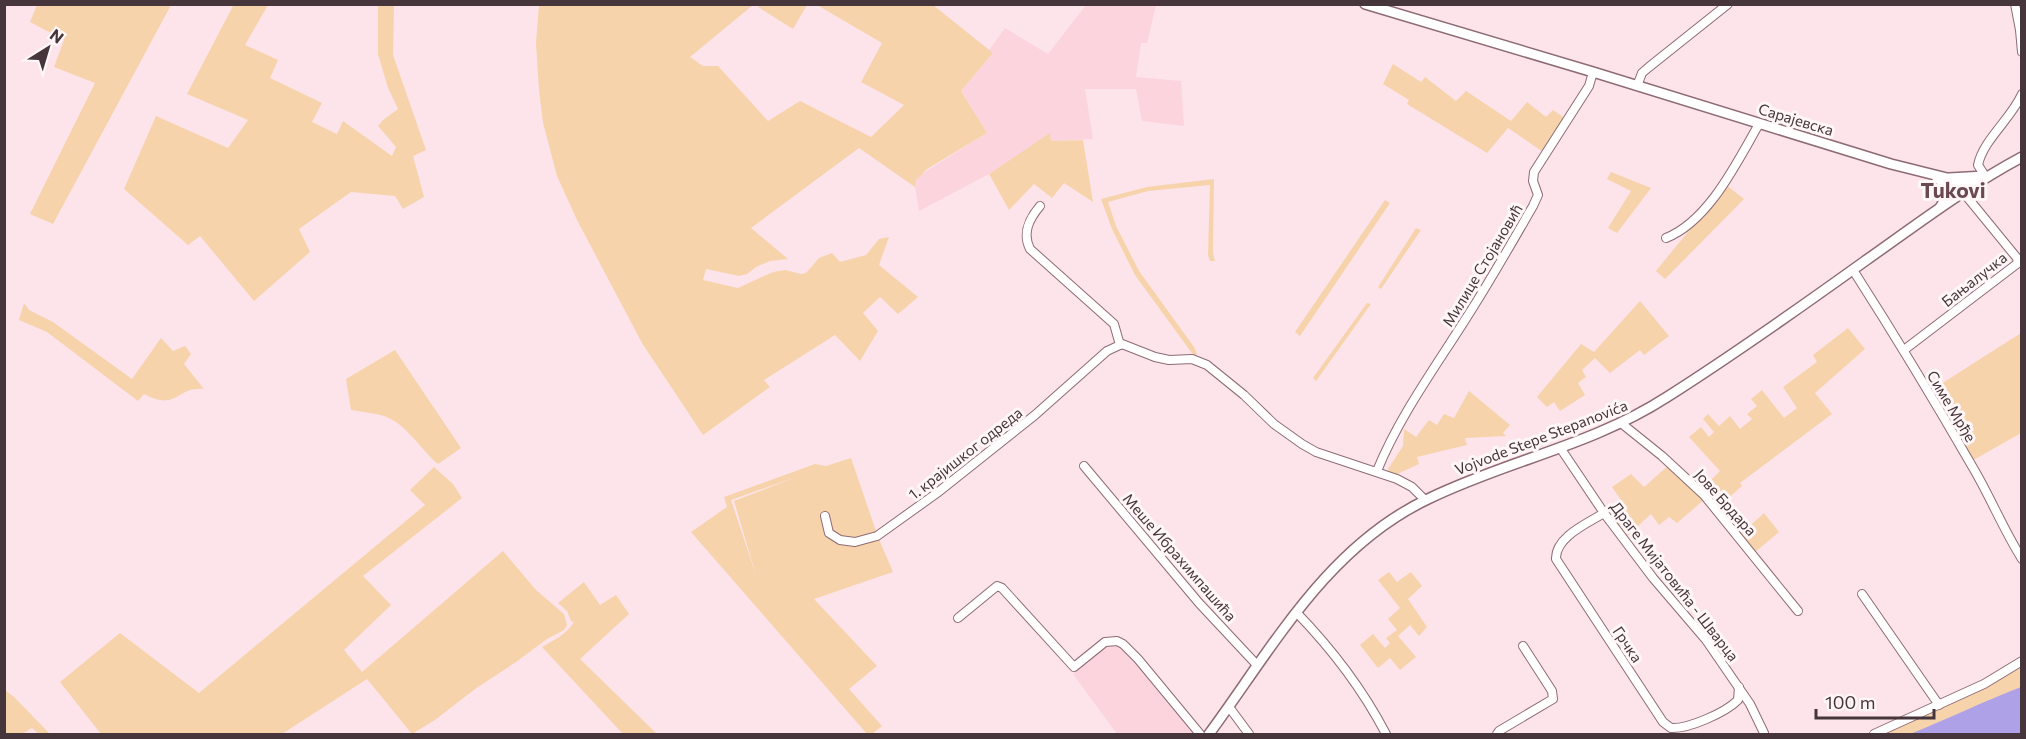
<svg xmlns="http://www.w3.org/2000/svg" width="2026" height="739" viewBox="0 0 2026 739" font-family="Commissioner,sans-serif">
<rect width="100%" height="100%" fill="#fde4ea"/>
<g fill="#fbd4de">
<path d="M1086,5H1156L1147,43H1141L1136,77L1181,81L1184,126L1142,121L1136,89H1085L1093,139L1051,141L1050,134L989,174L919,211L915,187L916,180L920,175L987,133L961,91L993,53L989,50L1005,28L1048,54Z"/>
<path d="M1108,643L1123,646L1195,734H1117L1073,674Z"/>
</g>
<g fill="#f7d3ab" fill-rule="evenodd">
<path d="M234,4L268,5L245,45L278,60L270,78L322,103L312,122L337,134L343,121L392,156L396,147L378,126L383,120L398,109L388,88L378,54V5H394L393,55L426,150L413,156L424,197L403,209L395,196L351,192L299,229L310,252L254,301L200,236L188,245L124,189L156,116L228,148L248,120L187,94Z"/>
<path d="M761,4H806L807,5L793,29L758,7Z"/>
<path d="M37,5H171L53,224L30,214L95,83L54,67L64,40L30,22Z"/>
<path d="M539,5H753L690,57L703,66H718L768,121L800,101L871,137L904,105L861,82L882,43L817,5H933L993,53L961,91L987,133L927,169L916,180L915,187L859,148L751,228L788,259L770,261L756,267L747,274L739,276L706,269L703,280L738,288L773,272L785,270L801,274L806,273L819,258L832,253L840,262L866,255L879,239L889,237L879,265L918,297L898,314L880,297L863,313L878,331L860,361L835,335L764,380L770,387L703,435L642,343L577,220L557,176L543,123L539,90L536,43Z"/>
<path d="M1393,64L1421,82L1425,77L1456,101L1466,91L1511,121L1527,102L1546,117L1553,110L1566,119L1543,152L1508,128L1487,153L1407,104L1409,100L1383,84Z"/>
<path d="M1050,133L1051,141L1083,140L1093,202L1064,183L1052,198L1034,184L1009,210L989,174Z"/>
<path d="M1611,172L1651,188L1617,233L1608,228L1631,191L1607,179Z"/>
<path d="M1214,179L1213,253L1215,261H1210L1208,255L1210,185L1148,191L1108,202L1116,226L1139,271L1194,347L1197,354L1194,356L1135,275L1112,229L1101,199L1147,187Z"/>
<path d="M1726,185L1744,199L1665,279L1656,271Z"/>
<path d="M1385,200L1390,203L1300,336L1295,332Z"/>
<path d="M1416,228L1421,230L1381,289L1378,287Z"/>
<path d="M1640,301L1669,336L1644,355L1640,350L1610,373L1595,358L1582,370L1586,377L1578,383L1585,395L1560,411L1554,402L1547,407L1537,397L1581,344L1594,352Z"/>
<path d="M24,303L29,310L53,322L132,379L161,338L173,351L185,346L191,354L184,364L204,389C176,386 178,412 144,394L138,401L47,332L19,320Z"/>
<path d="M1367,303L1371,304L1316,381L1313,378Z"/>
<path d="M1848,328L1865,349L1815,393L1832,414L1740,483L1742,486L1715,510L1705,499L1677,523L1669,517L1659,525L1651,514L1626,537L1606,509L1621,500L1612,487L1631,474L1644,487L1669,465L1701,490L1720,471L1689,437L1701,427L1709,437L1714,432L1703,419L1708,414L1719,426L1730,416L1740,429L1752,419L1747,414L1757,406L1751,399L1762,390L1784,418L1797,408L1783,387L1817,362L1813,355Z"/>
<path d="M2021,333V433L1970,462L1930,391Z"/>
<path d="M395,350L461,448L438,464C420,449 407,424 384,416C374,413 362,412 351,410L346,379Z"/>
<path d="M1469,391L1510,425L1503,433L1506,436L1465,438L1467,445L1417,457L1419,464L1393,476L1389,473L1388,469L1403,446L1404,429L1416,437L1429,420L1437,425L1444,414L1454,418Z"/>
<path d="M851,458L878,537L893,572L814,599L877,666L849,689L882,726L872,734H867L691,532L727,507L724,497L815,464L826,466ZM796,477L734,501L756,575L731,500Z"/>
<path d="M434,467L453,484L462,498L363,576L391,605L344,650L362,672L503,551L536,590L564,614L567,625L564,630L547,639L516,662L475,689L435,720L412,734L367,679L282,734H101L60,682L120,633L199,693L425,505L410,490Z"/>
<path d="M1764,513L1779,532L1754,553L1740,535Z"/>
<path d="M1389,572L1397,582L1411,572L1422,586L1408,599L1427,627L1419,636L1410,625L1398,636L1416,657L1400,670L1390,658L1378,668L1360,645L1373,634L1385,648L1390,643L1386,638L1397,630L1388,619L1400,608L1378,580Z"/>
<path d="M584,582L600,605L616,595L629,614L580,659L657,734H623L542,647C554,640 567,634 574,622L571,621L567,611L558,603Z"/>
<path d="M2021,664V691L1926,734H1879Z"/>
<path d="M5,690L14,697L50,734H39L32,728L22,734H5Z"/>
</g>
<path fill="#aea1e8" d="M2021,687V734H1910C1948,719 1984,701 2021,687Z"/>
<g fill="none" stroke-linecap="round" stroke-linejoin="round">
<defs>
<g id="minor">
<path d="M2015,4L2020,30L2022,52"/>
<path d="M1637,86L1642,73L1649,67L1728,4"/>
<path d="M1985,176L1978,165C1983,140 2011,119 2022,94"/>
<path d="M1040,206C1029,219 1022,233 1030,249L1114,324L1120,345"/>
<path d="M1666,238C1709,221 1737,162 1759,124"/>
<path d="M1853,270C1894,334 1934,400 1972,466C1990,496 2003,529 2022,559"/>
<path d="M1904,350L2018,263L2017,258L1963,192"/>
<path d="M1621,423L1662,456L1704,495L1798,611"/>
<path d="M1561,449L1604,513L1653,578L1706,640L1750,704L1764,733"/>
<path d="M1084,466L1199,603L1257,665"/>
<path d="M1377,471C1399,417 1434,369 1465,320C1489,283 1511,244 1533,206L1538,195L1533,181L1534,172L1589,86L1593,72"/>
<path d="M1604,513C1588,523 1555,537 1556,559L1663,722L1671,728C1688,729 1725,713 1738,700L1739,687"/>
<path d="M825,516L829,533L840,540L855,542L877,536L937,493L1035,415L1107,351L1122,344L1155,357L1169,360L1192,359L1207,365L1244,395L1274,424L1302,444L1316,452L1397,479L1412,487L1425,500"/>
<path d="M1862,594L1939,705"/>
<path d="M1296,612C1331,648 1363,690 1386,734"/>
<path d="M958,618L997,586L1002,588L1074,667L1105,642L1117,641L1123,644L1138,659L1200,734"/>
<path d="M1229,707L1249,734"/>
<path d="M1497,734L1499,731L1553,699L1552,691L1523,646"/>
<path d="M1874,734L1984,684L2022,661"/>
</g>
<g id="major">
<path d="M1365,4L1593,72L1891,164L1947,178L1958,183L1973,185"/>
<path d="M1937,178C1949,186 1949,195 1941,206"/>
<path d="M1949,178L1985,176"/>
<path d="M1209,734C1273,647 1327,547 1428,499C1508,460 1591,446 1667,397C1733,355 1801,307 1865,261C1916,225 1966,187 2022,157"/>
</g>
</defs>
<use href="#minor" stroke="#8e6b74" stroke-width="10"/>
<use href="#major" stroke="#8e6b74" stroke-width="12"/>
<use href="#minor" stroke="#fff" stroke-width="8"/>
<use href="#major" stroke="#fff" stroke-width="9"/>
</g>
<g text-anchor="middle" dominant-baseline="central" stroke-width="6" stroke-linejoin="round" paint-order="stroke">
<g font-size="15" fill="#46363b" stroke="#fff6f8">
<text transform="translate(1796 119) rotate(17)">Сарајевска</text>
<text transform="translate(1482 265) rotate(-59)">Милице Стојановић</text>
<text transform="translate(1974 279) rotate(-38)">Бањалучка</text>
<text transform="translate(1952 406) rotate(59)">Симе Мрђе</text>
<text transform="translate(1541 437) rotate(-21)">Vojvode Stepe Stepanovića</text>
<text transform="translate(965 453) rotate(-38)">1. крајишког одреда</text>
<text transform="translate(1726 502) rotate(48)">Јове Брдара</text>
<text transform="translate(1180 557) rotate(49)">Меше Ибрахимпашића</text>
<text transform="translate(1675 581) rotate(52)">Драге Мијатовића - Шварца</text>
<text transform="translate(1628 644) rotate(56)">Грчка</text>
</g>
<g font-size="21" font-weight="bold" fill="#6a4953" stroke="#fff6f8">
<text x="1953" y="189">Tukovi</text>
</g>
</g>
<rect width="2026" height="739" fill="none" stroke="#46363b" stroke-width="12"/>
<g transform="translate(48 48) rotate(37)" stroke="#fff6f8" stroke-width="4.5" paint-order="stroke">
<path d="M0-4.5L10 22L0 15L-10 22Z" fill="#46363b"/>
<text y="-9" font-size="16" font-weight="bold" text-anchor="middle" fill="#46363b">N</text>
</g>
<path d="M1816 709v9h118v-9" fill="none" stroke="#46363b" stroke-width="3"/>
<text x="1825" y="709" font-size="18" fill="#46363b" stroke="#fff6f8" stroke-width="4.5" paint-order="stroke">100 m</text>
</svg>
